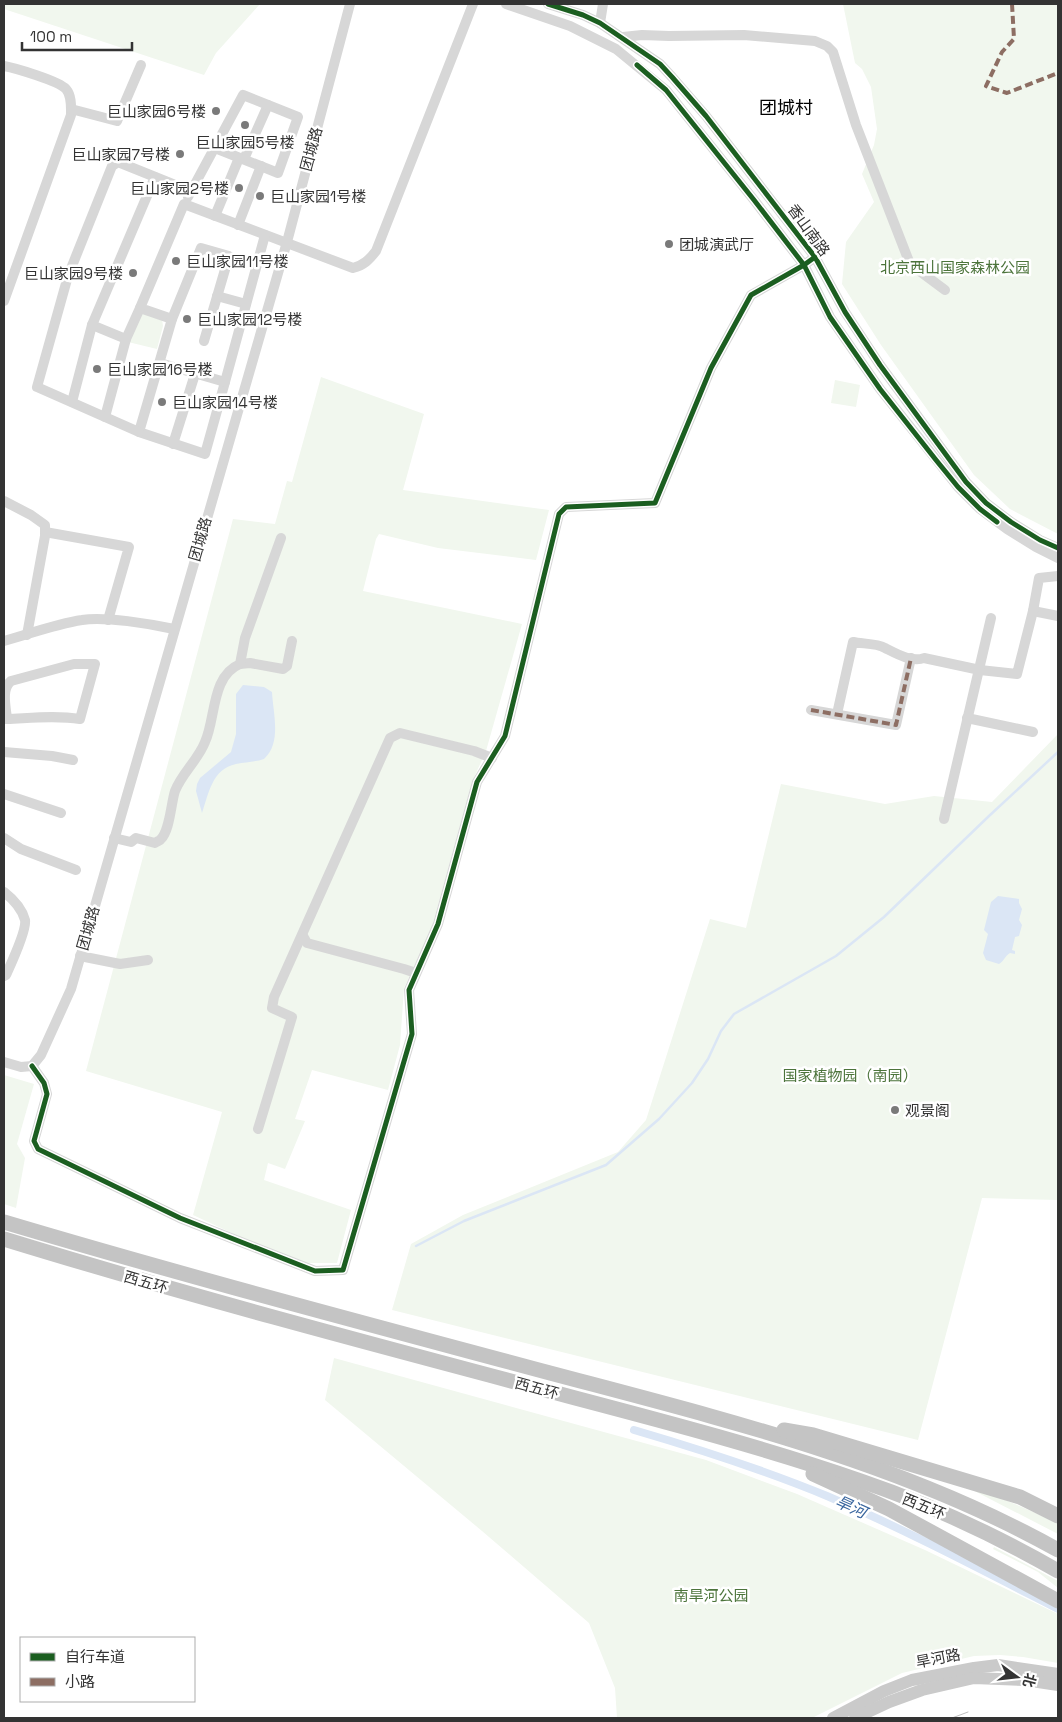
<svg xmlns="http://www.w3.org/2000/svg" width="1062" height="1722" viewBox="0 0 1062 1722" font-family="'Space Grotesk','Noto Sans SC',sans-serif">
<rect width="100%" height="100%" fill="#fff"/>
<g fill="#f1f7ee">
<path d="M4,4H260L216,53L204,75L4,9Z"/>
<path d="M843,4H1058V534L1010,509L974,475L881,345L842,284L846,242L874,202L862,174L874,145L877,129L871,87L862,69L855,63Z"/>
<path d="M138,312L162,319L163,326L157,349L128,342Z"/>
<path d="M321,377L424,414L403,490L549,510L536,560L438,548L379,534L376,539L363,591L522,624L486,751L472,782L432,927L404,988L400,1045L388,1090L312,1070L295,1119L305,1121L285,1169L268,1163L264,1180L351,1210L337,1263H296L193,1215L222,1112L86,1071L233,519L275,524L287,481L292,482Z"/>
<path d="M835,380L860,385L856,407L831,403Z"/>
<path d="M1058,734V1200L982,1198L918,1440L392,1310L411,1244L463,1215L618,1152L646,1120L710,919L746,928L781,784L885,804L934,796L992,802Z"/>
<path d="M4,1075L34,1084L17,1144L25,1158L16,1208L4,1204Z"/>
<path d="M334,1358L706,1460L797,1494L925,1550L1058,1614V1663L1023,1657L1000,1655L974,1656L902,1673L812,1718H617L615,1688L589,1623L482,1531L325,1400Z"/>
<path d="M961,1484C996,1496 1025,1507 1058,1524V1534Z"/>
<path d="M994,1547L1058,1581V1588L1038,1572L993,1549Z"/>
</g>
<g fill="#dbe6f5">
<path d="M243,685L264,687L272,692C273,713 282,743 264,759C255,762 246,762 236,764C212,769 209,793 202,813L196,791L197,784L200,778L231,752L236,734V694Z"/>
<path d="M998,896L1019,899V903L1022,909L1019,920L1022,925L1019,936L1015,937L1012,950L1015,951V954L1010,953C1005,956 1004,961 999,964L986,960L983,953L988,934L984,930L991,902Z"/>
</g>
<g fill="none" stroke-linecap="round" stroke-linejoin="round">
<path stroke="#dbe6f5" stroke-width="2.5" d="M416,1246L464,1221L606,1165L659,1119L692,1083L708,1059L721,1031L734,1014L836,956L884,917L989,816L1058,752"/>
<path stroke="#dbe6f5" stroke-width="8" d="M634,1430C699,1449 764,1470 827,1496C906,1530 982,1570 1058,1609"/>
<g stroke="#d7d7d7" stroke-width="10">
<path d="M506,4L570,26L616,49L666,90L754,200L804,265L830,317L880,389L958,487L980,509L1007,529L1036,547L1058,558"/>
<path d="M548,4L583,15L600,23L660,64L672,77L706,116L815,257L845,312L880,365L966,482L986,503L1011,522L1040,540L1058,548"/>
<path d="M600,23L603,4"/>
<path d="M623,37L642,35L669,36L744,35L815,41L827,46L833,52L856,125L910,264L945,290"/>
<path d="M4,66C15,68 59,81 66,89C72,96 71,107 71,115L4,301"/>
<path d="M71,109L117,121L141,65"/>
<path d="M244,159L268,105"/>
<path d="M188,197L243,95L298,117L278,173L215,148"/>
<path d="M215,216L239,158"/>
<path d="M238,225L261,166"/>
<path d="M217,296L246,304"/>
<path d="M92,325L126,339"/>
<path d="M204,341L229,256L201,248L172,319L140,308L184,204L353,268C364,265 369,260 376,251L473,4"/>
<path d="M160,363L225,382L205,454L139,432L172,319"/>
<path d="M225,382L265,235"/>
<path d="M72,402L92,325L155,177"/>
<path d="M105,417L126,339L140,308"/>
<path d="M139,432L37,387L68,276L112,166L118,162L190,191"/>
<path d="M173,444L195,374"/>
<path d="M4,501L31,515L45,525V536L27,635"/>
<path d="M45,532L129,547L108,620"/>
<path d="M1033,611L1058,616"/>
<path d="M4,641C29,634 56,624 82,620C104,616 151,624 174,629"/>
<path d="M240,664L250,663L283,669L287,666L292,641"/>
<path d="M811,710L896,725L911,658"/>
<path d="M837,714L853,642C862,644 877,643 885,648C895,653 912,663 924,658L980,670L1017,674L1033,611L1039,578L1058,576"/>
<path d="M967,718L1033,732"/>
<path d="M4,719H7C31,718 56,715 80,719L95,664H74L11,681C1,689 6,707 7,719"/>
<path d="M4,752L52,756L73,760"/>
<path d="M4,794L61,813"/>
<path d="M944,819L991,618"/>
<path d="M4,838L21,849L76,870"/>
<path d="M114,838L131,842L136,838L155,843C157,841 160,841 161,839C170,830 171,803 175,791C182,773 198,760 205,742C216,718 211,676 240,664L245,638L281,538"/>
<path d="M4,892C13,899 22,909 25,920C27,930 11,964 6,975L4,976"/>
<path d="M303,936L307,943L404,969L416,973"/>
<path d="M80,956L120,964L148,960"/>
<path d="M4,1062L21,1067L32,1066"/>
<path d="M32,1066L44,1083L47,1094L34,1141L38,1149L180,1218L315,1271L343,1270L412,1034L409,990L438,924L477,782L505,736L559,514L566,507L655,503L711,368L751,295L804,265L815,257"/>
<path d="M32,1066L41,1055L71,989L287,242L350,4"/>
<path d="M258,1129L292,1017L272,1008L274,997L390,738L400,733L474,751L492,758"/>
</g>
<g stroke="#cacaca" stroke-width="12">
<path d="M833,1718L884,1691L912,1680L974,1668L998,1665L1058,1674"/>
<path d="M855,1718L889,1702L922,1690L974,1678L1025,1680L1058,1685"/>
</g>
<g stroke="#c4c4c4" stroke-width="15">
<path d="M4,1222C185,1276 368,1324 550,1373C723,1419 901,1462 1058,1550"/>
<path d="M4,1239C183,1294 364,1342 545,1390C651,1418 757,1445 861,1481C929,1504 995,1535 1058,1571"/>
<path d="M784,1430L813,1435L1020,1497L1058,1516"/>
<path d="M813,1474L889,1509L1058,1601"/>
</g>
<path stroke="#bebebe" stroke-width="1" d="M952,1718L968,1712"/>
<g stroke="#8d6e63" stroke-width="4" stroke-dasharray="8 4" stroke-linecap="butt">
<path d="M1012,4L1014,39L1002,52L986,86L1007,93L1058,73"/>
<path d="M811,710L896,725L911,658"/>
</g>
<defs>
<g id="cycleway">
<path d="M548,4L583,15L600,23L660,64L672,77L706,116L815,257L845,312L880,365L966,482L986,503L1011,522L1040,540L1058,548"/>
<path d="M637,65L666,90L754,200L804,265L830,317L880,389L936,460L958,487L980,509L997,522"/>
<path d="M32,1066L44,1083L47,1094L34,1141L38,1149L180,1218L315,1271L343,1270L412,1034L409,990L438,924L477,782L505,736L559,514L566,507L655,503L711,368L751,295L804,265L815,257"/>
</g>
</defs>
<use href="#cycleway" stroke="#fff" stroke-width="8"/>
<use href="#cycleway" stroke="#1b5e20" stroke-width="5"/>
</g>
<g fill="#7a7a7a" stroke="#fff" stroke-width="2">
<circle cx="216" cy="111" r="5"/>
<circle cx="245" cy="125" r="5"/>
<circle cx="180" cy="154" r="5"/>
<circle cx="239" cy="188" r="5"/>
<circle cx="260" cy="196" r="5"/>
<circle cx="669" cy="244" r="5"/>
<circle cx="176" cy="261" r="5"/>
<circle cx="133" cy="273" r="5"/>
<circle cx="187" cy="319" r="5"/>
<circle cx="97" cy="369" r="5"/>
<circle cx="162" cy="402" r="5"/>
<circle cx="895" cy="1110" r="5"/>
</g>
<g text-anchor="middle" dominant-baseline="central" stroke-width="5" stroke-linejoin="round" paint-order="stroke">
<g font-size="15" fill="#333" stroke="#fff" text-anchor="start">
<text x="206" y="111" text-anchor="end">巨山家园6号楼</text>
<text x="245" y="142" text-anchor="middle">巨山家园5号楼</text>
<text x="170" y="154" text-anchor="end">巨山家园7号楼</text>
<text x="229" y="188" text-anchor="end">巨山家园2号楼</text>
<text x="270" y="196">巨山家园1号楼</text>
<text x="679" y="244">团城演武厅</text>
<text x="186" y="261">巨山家园11号楼</text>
<text x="123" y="273" text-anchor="end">巨山家园9号楼</text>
<text x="197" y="319">巨山家园12号楼</text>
<text x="107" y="369">巨山家园16号楼</text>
<text x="172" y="402">巨山家园14号楼</text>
<text x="905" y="1110">观景阁</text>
</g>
<g font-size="15" fill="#333" stroke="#fff">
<text transform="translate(311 149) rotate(-75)">团城路</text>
<text transform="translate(809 230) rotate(54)">香山南路</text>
<text transform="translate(200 539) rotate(-74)">团城路</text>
<text transform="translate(88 928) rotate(-74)">团城路</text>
<text transform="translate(146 1282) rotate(16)">西五环</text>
<text transform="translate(537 1388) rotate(15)">西五环</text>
<text transform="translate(924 1506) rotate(22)">西五环</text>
<text transform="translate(938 1658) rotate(-11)">旱河路</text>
</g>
<g font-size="15" fill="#4c743b" stroke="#fff">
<text x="955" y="267">北京西山国家森林公园</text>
<text x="850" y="1075">国家植物园（南园）</text>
<text x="711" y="1595">南旱河公园</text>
</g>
<g font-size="16" font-style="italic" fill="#38659e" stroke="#fff">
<text transform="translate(851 1507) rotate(24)">旱河</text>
</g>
<g font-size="18" fill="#000" stroke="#fff">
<text x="786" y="107">团城村</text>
</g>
</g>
<rect width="1062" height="1722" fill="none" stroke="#333333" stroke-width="10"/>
<rect x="20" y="1637" width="175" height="65" fill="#ffffff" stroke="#adadad"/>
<rect x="30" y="1653" width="25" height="8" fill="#1b5e20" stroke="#adadad"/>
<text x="65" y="1662" font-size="15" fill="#333333">自行车道</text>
<rect x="30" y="1678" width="25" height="8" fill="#8d6e63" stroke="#adadad"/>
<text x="65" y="1687" font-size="15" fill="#333333">小路</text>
<g transform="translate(1017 1677) rotate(105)" stroke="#ffffff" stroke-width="4" paint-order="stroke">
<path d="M0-4L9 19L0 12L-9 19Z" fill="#333333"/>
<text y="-8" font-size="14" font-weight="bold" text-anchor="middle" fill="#333333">北</text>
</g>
<path d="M22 42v8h110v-8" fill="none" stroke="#333333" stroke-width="2.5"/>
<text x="30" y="42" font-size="15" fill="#333333" stroke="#ffffff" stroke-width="4" paint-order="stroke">100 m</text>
</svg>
